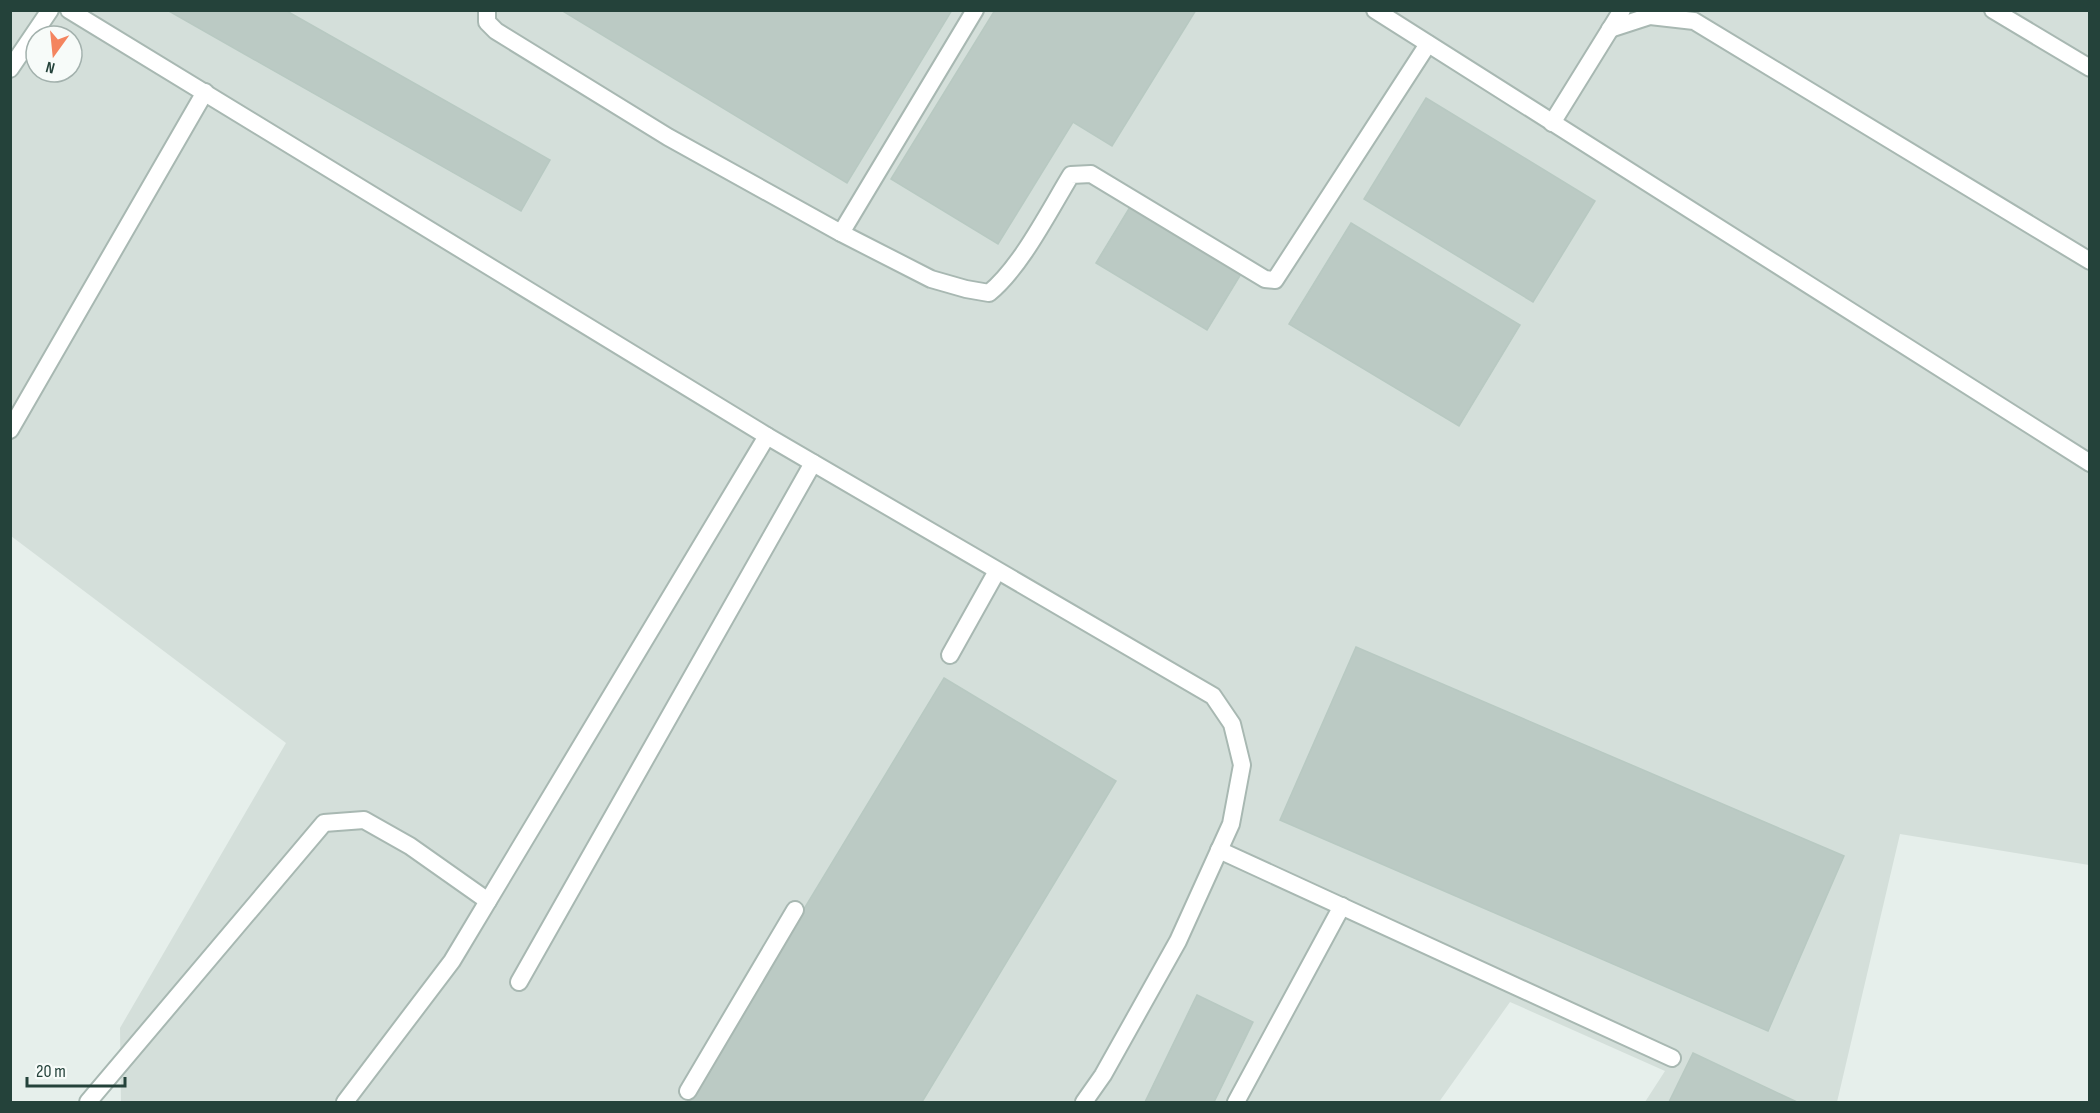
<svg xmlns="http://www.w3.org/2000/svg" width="2100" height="1113" viewBox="0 0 2100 1113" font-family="'Sofia Sans Condensed',sans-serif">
<rect width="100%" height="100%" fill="#e6efeb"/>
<path fill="#d4dfda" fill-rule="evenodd" d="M10,11H2089V865L1900,834L1837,1102H1645L1665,1071L1510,1002L1439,1102H121L120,1028L286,743L11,536ZM36,36H72V72H36Z"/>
<g fill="#bbcac4" stroke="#b8c9c2" stroke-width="1.5">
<path d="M167,10H285L550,160L521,211Z"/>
<path d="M561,10H952L847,183Z"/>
<path d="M995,10H1196L1112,146L1073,122L998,244L891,179Z"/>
<path d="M1426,98L1595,201L1533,302L1364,199Z"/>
<path d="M1133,202L1244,269L1207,330L1096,263Z"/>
<path d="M1351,223L1520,325L1459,426L1289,324Z"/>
<path d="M1356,647L1844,856L1768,1031L1280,820Z"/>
<path d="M944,678L1116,781L922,1102H687Z"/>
<path d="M1197,995L1253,1022L1214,1102H1145Z"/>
<path d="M1693,1053L1797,1102H1669Z"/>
</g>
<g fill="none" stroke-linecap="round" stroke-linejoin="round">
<defs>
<g id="lane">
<path d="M69,10L767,436L1213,696L1232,724L1242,765L1231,824L1178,941L1103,1075L1084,1102"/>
<path d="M487,10V22L496,31L668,137L841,233L931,279L966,289L989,293C1021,267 1049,211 1071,175L1091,174L1265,279L1275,280L1428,44"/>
<path d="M1375,10L2090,463"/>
<path d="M1993,10L2090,68"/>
<path d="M1610,29L1650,16L1694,21L2090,261"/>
<path d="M10,69L50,10"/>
<path d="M1552,123L1622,10"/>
<path d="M841,233L975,10"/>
<path d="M10,430L205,92"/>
<path d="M950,655L997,571"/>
<path d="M1219,850L1672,1058"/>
<path d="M519,982L813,463"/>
<path d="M688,1091L795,910"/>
<path d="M88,1102L324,823L364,820L410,846L488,901"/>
<path d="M345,1102L452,961L767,436"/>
<path d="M1236,1102L1342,906"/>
</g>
</defs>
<use href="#lane" stroke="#a8b8b2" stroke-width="20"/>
<use href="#lane" stroke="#fff" stroke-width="16"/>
</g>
<rect width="2100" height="1113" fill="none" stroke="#24423a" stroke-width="24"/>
<g transform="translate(54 54) rotate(195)"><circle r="28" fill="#f7fbf9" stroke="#a3b1ad" stroke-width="1.5"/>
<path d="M0-4.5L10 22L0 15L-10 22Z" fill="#f4845f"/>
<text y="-9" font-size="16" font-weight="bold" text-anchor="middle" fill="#24423a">N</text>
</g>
<path d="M27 1077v9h98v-9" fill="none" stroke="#24423a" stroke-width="3"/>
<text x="36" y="1077" font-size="18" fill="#24423a" stroke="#f7fbf9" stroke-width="4.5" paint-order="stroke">20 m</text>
</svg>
